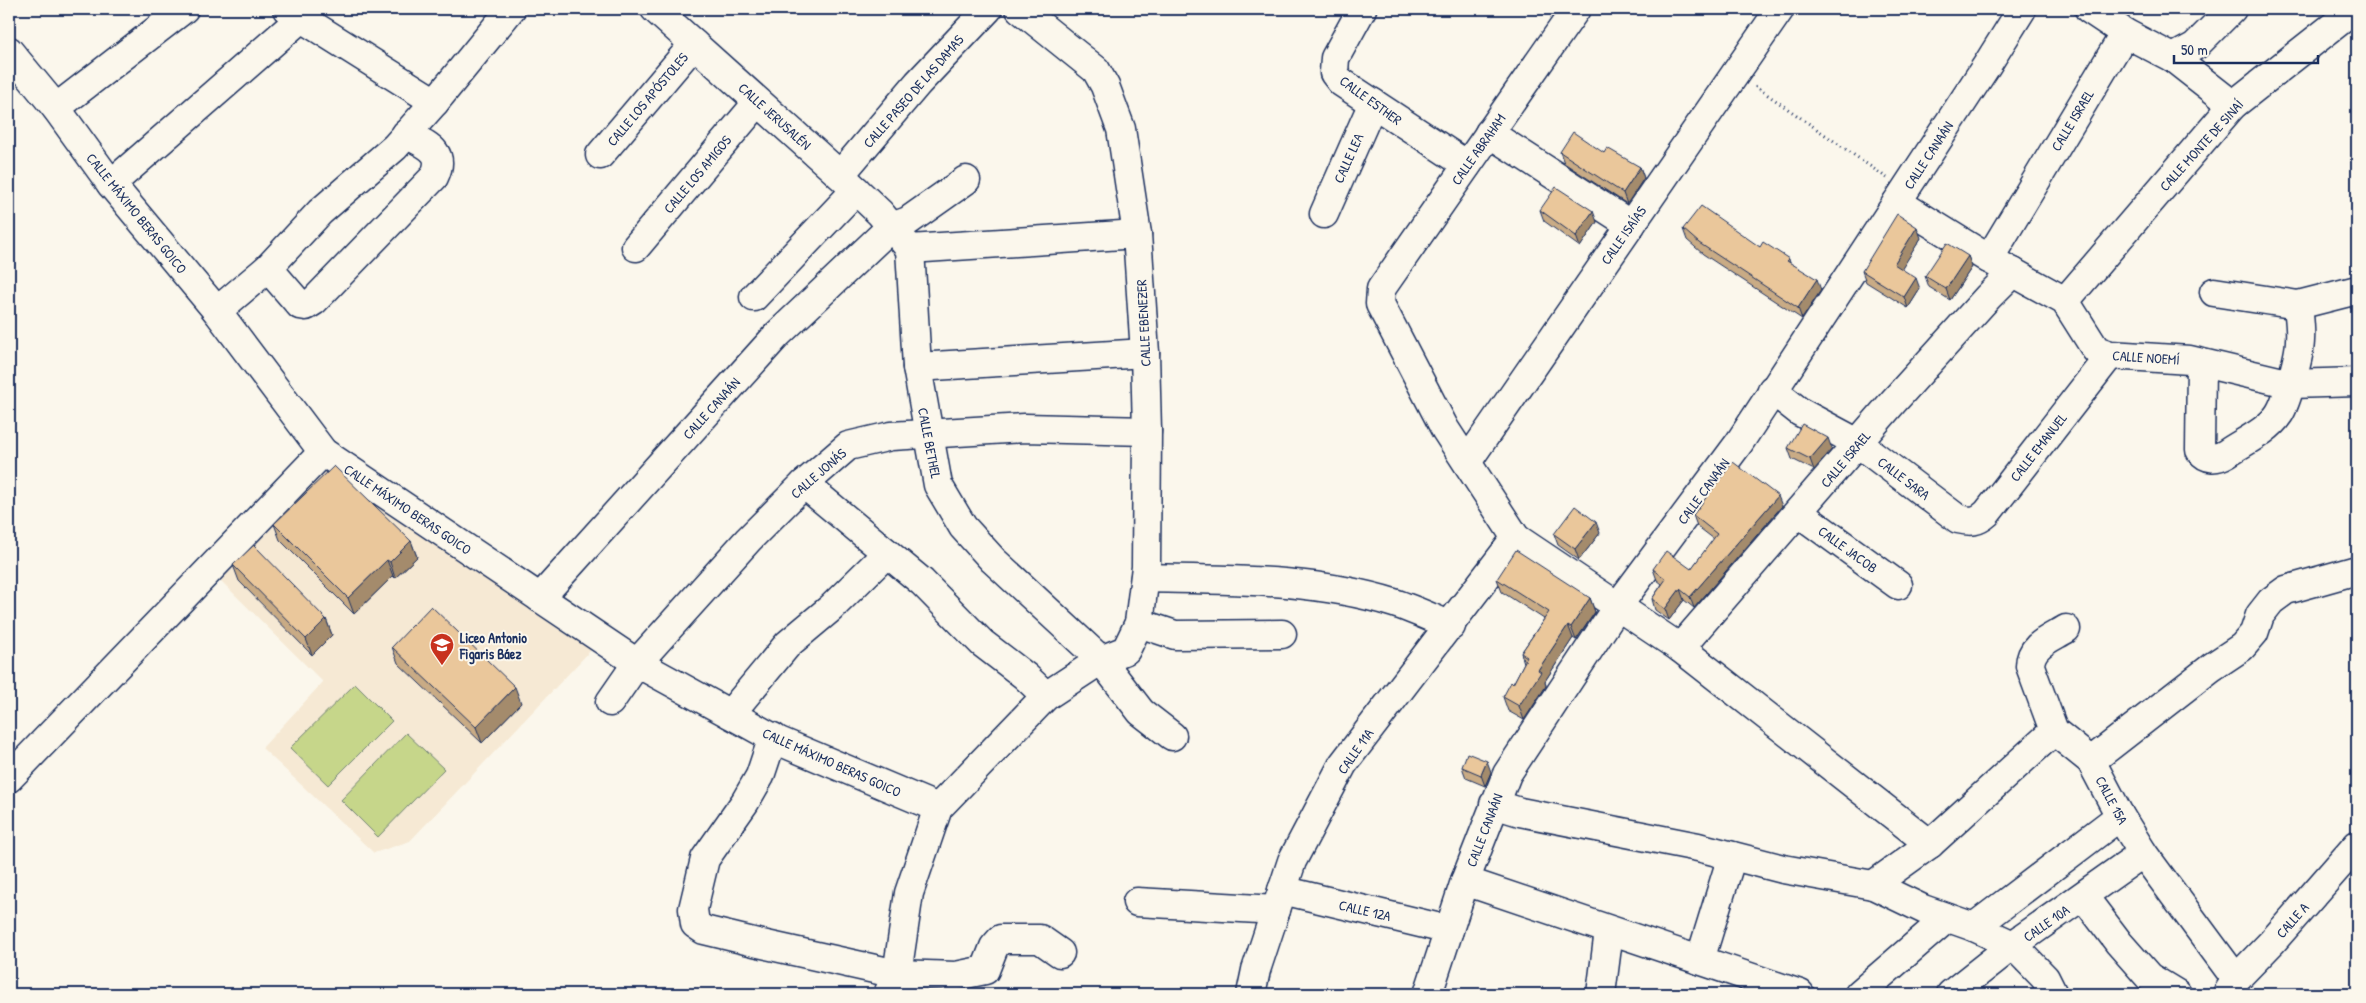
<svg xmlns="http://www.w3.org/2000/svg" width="2366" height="1003" viewBox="0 0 2366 1003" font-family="'Patrick Hand',sans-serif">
<rect width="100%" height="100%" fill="#fbf7ec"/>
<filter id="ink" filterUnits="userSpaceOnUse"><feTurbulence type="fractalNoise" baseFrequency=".02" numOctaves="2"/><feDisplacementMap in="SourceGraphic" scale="10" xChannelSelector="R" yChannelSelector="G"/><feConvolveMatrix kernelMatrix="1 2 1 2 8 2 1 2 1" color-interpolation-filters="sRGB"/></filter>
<g filter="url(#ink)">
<path fill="#f6e9d4" d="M328,465L592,649L410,841L374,853L262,748L323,682L218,578Z"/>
<g fill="#c6d68a" stroke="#708274">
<path d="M355,684L392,721L328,785L290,748Z"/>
<path d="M406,733L444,769L378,837L341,800Z"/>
</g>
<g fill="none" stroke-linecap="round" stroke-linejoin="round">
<defs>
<g id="minor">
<path d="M287,9L435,102"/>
<path d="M655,9L840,175L880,213L910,249L917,367L938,485L963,527L993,560L1101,660L1141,712L1172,736"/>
<path d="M1362,9L1335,58L1334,73L1341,82L1467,165"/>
<path d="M1576,9L1381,289L1380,304L1445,429L1516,538L1680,648L1930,844"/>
<path d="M2089,9L2125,33L2173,58L2233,105"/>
<path d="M9,51L56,108L111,184L217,311L323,452L637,663L779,741L938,808"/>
<path d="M2173,58L2195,46L2232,9"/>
<path d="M56,108L184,9"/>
<path d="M1489,133L1631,225"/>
<path d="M600,155L694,44"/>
<path d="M840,175L918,83L988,9"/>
<path d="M111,184L301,18"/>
<path d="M1897,202L1989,259L2065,301L2096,350L2110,355L2190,360L2291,384L2357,382"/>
<path d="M1324,214L1373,103"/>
<path d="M636,247L758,102"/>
<path d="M910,249L1137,234"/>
<path d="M1989,259L2125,33"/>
<path d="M268,268L300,305L306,306L314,301L434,177C447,151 426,145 406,134"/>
<path d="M2214,292L2298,305"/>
<path d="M754,297L856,190"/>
<path d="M2065,301L2233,105L2355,9"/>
<path d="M217,311L268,268L320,212L395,147L435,102L511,9"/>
<path d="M2201,363L2200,450C2207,460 2217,459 2227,453C2243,442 2268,431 2279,414C2287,402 2300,354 2300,340C2301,329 2299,317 2298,305L2357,290"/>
<path d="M917,367L1145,353"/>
<path d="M1772,390L1800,412L1858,443L1958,519C1971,522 1977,522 1987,513L2110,355"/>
<path d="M1467,462L1780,9"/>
<path d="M804,484L922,582L982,643L1025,676L1046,696"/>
<path d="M1799,513L1898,585"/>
<path d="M1145,578C1228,580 1314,578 1394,603C1413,609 1432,618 1451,626"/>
<path d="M540,598L778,334L891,227L908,221L966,180"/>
<path d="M1139,623L1175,635L1282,634"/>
<path d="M2066,629C2050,639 2030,645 2030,666L2054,731L2091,761L2120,816L2143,853L2236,979"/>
<path d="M1680,648L1893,402L1988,297L2013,272"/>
<path d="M610,702L637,663L748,540L804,484L848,446L891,436L1025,428L1147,431"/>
<path d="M730,714L788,644L831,608L887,553"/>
<path d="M773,737L760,776L745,802L705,859L693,909L695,924L704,930L758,943L897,974L956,976L985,970L994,947L1001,939H1040L1060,953"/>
<path d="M2091,761L2212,667L2242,647L2254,633L2260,615L2271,601L2286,590L2357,570"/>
<path d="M9,778L323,452"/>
<path d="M1494,804L1520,812L1698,847L1783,869L1873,885L1923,909L1974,927L2013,945L2045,978L2053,994"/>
<path d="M1465,881L1800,994"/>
<path d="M1873,885L1930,844L2054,731"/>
<path d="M1282,890L1449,930"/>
<path d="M2084,897L2119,943L2149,977L2177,994"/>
<path d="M1137,902L1276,910"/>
<path d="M1974,927L2120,816"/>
<path d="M1700,960L1732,856"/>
<path d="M888,994L897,974L909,893L938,808L1046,696L1101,660L1126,650L1139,623L1146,567L1147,431L1145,353L1137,234L1121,129L1105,86L1096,70L1020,9"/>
<path d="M1251,994L1256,970L1292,861L1343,764L1516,538"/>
<path d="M1428,994L1465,881L1507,774L1617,607L1739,443L1987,65L2022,9"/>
<path d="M1601,994L1609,931"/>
<path d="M1859,994L1947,918"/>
<path d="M1951,994L2013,945L2143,853"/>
<path d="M2227,994L2236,979L2272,942L2357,845"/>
</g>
</defs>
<use href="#minor" stroke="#1b2f5e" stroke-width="31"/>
<path stroke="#1b2f5e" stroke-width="3" stroke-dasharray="1 4" stroke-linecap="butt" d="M1755,86L1887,178"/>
<use href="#minor" stroke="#fbf7ec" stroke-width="28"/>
</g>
<g fill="#c9ab85" stroke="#1b2f5e">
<path d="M1560,152L1604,153L1640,167L1644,178L1627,204L1564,163Z"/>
<path d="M1540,210L1597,222L1580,247L1544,221Z"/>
<path d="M1683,229L1760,247L1789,259L1790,263L1821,290L1802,319L1703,254L1687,240Z"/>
<path d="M1921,238L1901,269L1920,289L1908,308L1866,282L1862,271Z"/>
<path d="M1968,256L1972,267L1950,300L1929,287L1925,276Z"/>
<path d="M1788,448L1832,449L1814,470L1792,459Z"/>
<path d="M1782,506L1694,608L1684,600L1669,620L1655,610L1652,599L1662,584L1657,580L1653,569H1691L1714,539L1697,526L1693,515Z"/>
<path d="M274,524L411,541L417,557L395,578L393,576L354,614L280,540Z"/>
<path d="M1600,533L1579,560L1558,545L1554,534Z"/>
<path d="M233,565L326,619L332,635L312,655L239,581Z"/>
<path d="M1497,579L1590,598L1595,612L1576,640L1573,638L1545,681L1546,686L1524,720L1508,711L1503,697L1513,684L1524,663L1521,653L1544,619L1502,592Z"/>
<path d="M392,647L521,703L482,743L398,663Z"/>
<path d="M1462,767L1491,772L1485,786L1466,778Z"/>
</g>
<g fill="#a48b6c" stroke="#1b2f5e">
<path d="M1640,167L1644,178L1627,204L1623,193Z"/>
<path d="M1593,211L1597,222L1580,247L1576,236Z"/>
<path d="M1917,227L1921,238L1898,275L1894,264Z"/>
<path d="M1968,256L1972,267L1950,300L1946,289Z"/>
<path d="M1916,278L1920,289L1908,308L1904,297Z"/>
<path d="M1817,279L1821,290L1802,319L1798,308Z"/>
<path d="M1828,438L1832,449L1814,470L1810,459Z"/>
<path d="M1778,496L1782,506L1694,608L1690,597Z"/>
<path d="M1596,522L1600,533L1579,560L1575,549Z"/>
<path d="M411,541L417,557L395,578L390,562Z"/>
<path d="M387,560L393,576L354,614L348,598Z"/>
<path d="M1680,589L1684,600L1669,620L1665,609Z"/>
<path d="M1590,598L1595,612L1576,640L1571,627Z"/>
<path d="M326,619L332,635L312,655L306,639Z"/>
<path d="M1568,625L1573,638L1545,681L1546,686L1524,720L1519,706L1538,670Z"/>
<path d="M515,687L521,703L482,743L476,727Z"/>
<path d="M1487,761L1491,772L1485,786L1481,775Z"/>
</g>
<g fill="#eac79b" stroke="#1b2f5e">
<path d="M1573,132L1604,153L1607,148L1640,167L1623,193L1560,152Z"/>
<path d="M1556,187L1593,211L1576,236L1540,210Z"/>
<path d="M1701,206L1760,247L1763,242L1789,259L1787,261L1817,279L1798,308L1699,243L1683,229Z"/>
<path d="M1897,214L1917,227L1894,264L1916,278L1904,297L1862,271Z"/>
<path d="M1947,243L1968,256L1946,289L1925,276Z"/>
<path d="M1802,424L1828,438L1810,459L1788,448Z"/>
<path d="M1733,462L1778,496L1690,597L1680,589L1665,609L1652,599L1666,579L1653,569L1666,551L1691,569L1717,534L1693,515Z"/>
<path d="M334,466L411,541L390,562L387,560L348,598L274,524Z"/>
<path d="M1575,506L1596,522L1575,549L1554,534Z"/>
<path d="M254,545L326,619L306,639L233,565Z"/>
<path d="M1516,550L1590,598L1571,627L1568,625L1538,670L1541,672L1519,706L1503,697L1511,682L1513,684L1527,657L1521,653L1549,612L1497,579Z"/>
<path d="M431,606L515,687L476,727L392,647Z"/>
<path d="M1467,753L1487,761L1481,775L1462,767Z"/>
</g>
</g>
<defs>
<symbol id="school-pin" viewBox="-11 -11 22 30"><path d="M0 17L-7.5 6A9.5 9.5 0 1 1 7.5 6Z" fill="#c8321e" stroke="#fbf7ec"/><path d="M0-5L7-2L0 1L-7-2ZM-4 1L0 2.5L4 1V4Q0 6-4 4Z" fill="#fff"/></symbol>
</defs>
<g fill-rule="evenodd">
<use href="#school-pin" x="428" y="631" width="28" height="38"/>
</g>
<g text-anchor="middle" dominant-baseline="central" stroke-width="4" stroke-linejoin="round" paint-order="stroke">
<g font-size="14" fill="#1b2f5e" stroke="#fbf7ec">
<text transform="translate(913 91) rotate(-49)">CALLE PASEO DE LAS DAMAS</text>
<text transform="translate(647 99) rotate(-50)">CALLE LOS APÓSTOLES</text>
<text transform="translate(1371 100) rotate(36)">CALLE ESTHER</text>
<text transform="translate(775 116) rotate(42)">CALLE JERUSALÉN</text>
<text transform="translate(2072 120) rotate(-59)">CALLE ISRAEL</text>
<text transform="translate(2201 145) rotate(-48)">CALLE MONTE DE SINAÍ</text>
<text transform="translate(1478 149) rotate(-55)">CALLE ABRAHAM</text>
<text transform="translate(1928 155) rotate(-57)">CALLE CANAÁN</text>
<text transform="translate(1348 158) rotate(-66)">CALLE LEA</text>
<text transform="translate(697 174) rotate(-50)">CALLE LOS AMIGOS</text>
<text transform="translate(137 213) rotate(51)">CALLE MÁXIMO BERAS GOICO</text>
<text transform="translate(1623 235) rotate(-55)">CALLE ISAÍAS</text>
<text transform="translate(1143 323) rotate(-93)">CALLE EBENEZER</text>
<text transform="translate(2146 357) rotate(4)">CALLE NOEMÍ</text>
<text transform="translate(711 408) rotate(-48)">CALLE CANAÁN</text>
<text transform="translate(930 443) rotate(79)">CALLE BETHEL</text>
<text transform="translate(2038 447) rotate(-52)">CALLE EMANUEL</text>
<text transform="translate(1845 459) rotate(-50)">CALLE ISRAEL</text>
<text transform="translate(818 473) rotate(-41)">CALLE JONÁS</text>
<text transform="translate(1904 478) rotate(37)">CALLE SARA</text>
<text transform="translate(1703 491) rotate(-54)">CALLE CANAÁN</text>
<text transform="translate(408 509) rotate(34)">CALLE MÁXIMO BERAS GOICO</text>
<text transform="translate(1848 549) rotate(36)">CALLE JACOB</text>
<text transform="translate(1355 751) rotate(-55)">CALLE 11A</text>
<text transform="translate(832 762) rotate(24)">CALLE MÁXIMO BERAS GOICO</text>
<text transform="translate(2112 800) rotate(62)">CALLE 15A</text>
<text transform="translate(1484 830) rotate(-69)">CALLE CANAÁN</text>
<text transform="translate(1365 910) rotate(13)">CALLE 12A</text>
<text transform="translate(2292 920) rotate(-49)">CALLE A</text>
<text transform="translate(2046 923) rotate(-35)">CALLE 10A</text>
</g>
<g font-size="14" font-weight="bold" fill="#1b2f5e" stroke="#fbf7ec" text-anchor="start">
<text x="460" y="637">Liceo Antonio<tspan x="460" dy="16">Figaris Báez</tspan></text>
</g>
</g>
<rect width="2366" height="1003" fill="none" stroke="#fbf7ec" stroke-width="30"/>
<rect x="15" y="15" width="2336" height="973" fill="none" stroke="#1b2f5e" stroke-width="2" filter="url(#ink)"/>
<path d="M2174 55v8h144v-8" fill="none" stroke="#1b2f5e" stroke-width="2.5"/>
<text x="2181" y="55" font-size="15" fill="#1b2f5e" stroke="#fbf7ec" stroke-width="4" paint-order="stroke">50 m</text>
</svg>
